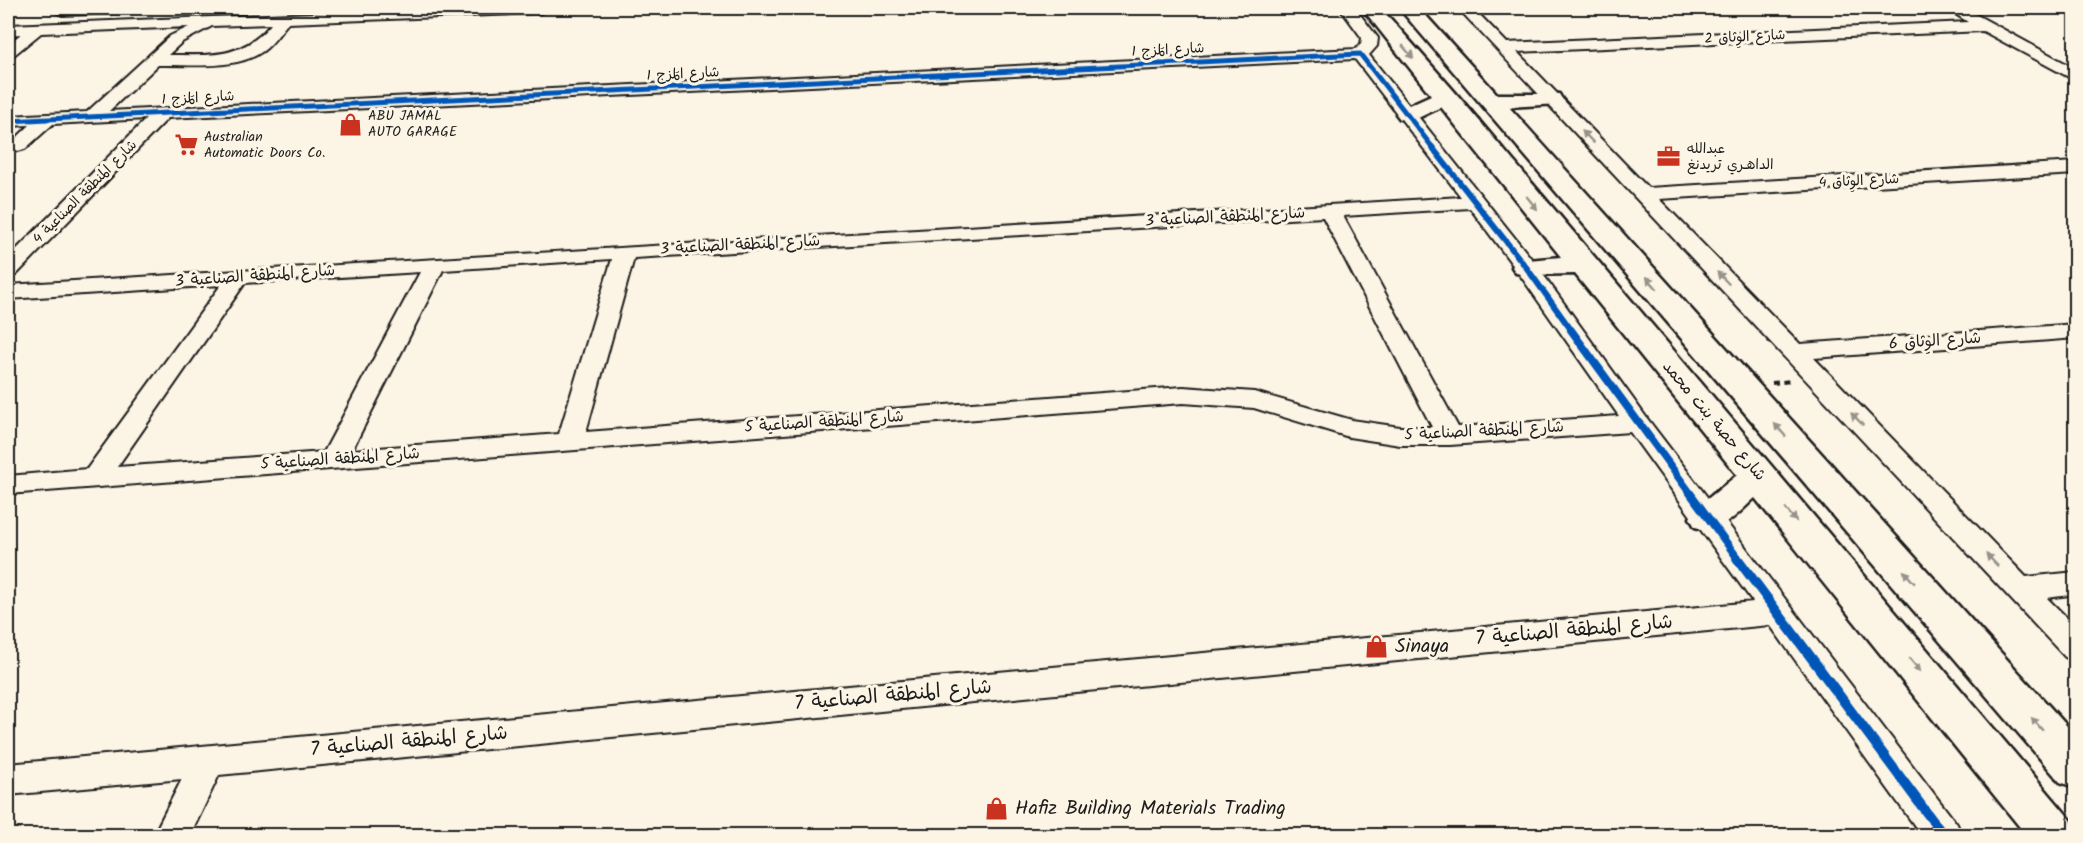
<svg xmlns="http://www.w3.org/2000/svg" width="2083" height="843" viewBox="0 0 2083 843" font-family="Kalam,'Playpen Sans Arabic',sans-serif">
<rect width="100%" height="100%" fill="#fcf5e5"/>
<filter id="ink" filterUnits="userSpaceOnUse"><feTurbulence type="fractalNoise" baseFrequency=".0167" numOctaves="2"/><feDisplacementMap in="SourceGraphic" scale="12" xChannelSelector="R" yChannelSelector="G"/><feConvolveMatrix kernelMatrix="1 2 1 2 8 2 1 2 1" color-interpolation-filters="sRGB"/></filter>
<g filter="url(#ink)">
<g fill="none" stroke-linecap="round" stroke-linejoin="round">
<defs>
<g id="minor">
<path d="M56,8H133L125,13L62,15L57,13Z"/>
<path d="M442,8H549L541,13L288,23C280,32 273,44 263,51C235,71 190,64 158,65L109,111L1356,49L1361,44L1362,38L1340,8H1355L1378,38L1377,46L1369,55L1534,262L1646,417L1957,824L1962,836H1922L1770,625L219,775L190,836H153L182,779L8,795V764L1753,602L1630,432L1450,445H1400L1349,437L1254,408L1183,403L8,494V476L87,469L221,285L8,299V285L1461,197L1355,59L168,118L16,275L8,276V258L146,119L53,124L25,149L18,151L9,145L30,125L8,126V116L87,112L170,36L189,27L41,33L14,55L8,57V44L21,34L8,35V25ZM271,24C242,59 211,55 168,55L182,42L212,26ZM1470,208L1518,272L1619,416L1458,427L1343,216ZM1323,217L1432,427H1400L1352,420L1254,392L1183,387L586,432L634,258ZM612,259L559,434L352,450L443,270ZM420,272L324,452L117,467L245,283Z"/>
<path d="M1458,8H1473L1507,43L1968,22L1946,8H1964L2076,69V81L1983,31L1517,52L1648,188L2076,162V174L1659,199L1800,344L2076,324V338L1814,358L2026,577L2076,572V594L2047,598L2076,627V661L2065,657Z"/>
</g>
<g id="major">
<path d="M1362,8H1381L1454,91L2072,821L2076,836H2027L1755,498C1737,514 1721,535 1695,527L1690,518L1695,509L1737,475L1575,274L1526,275L1516,273L1512,267L1516,261L1561,257L1441,107L1416,119H1400L1396,114L1400,109L1431,95Z"/>
<path d="M1399,8H1419L1497,94H1559L1562,99L1559,104L1509,107L2076,736V788L2060,782Z"/>
</g>
</defs>
<use href="#minor" stroke="#1c1c1c" stroke-width="4"/>
<use href="#major" stroke="#1c1c1c" stroke-width="5"/>
<path stroke="#1c1c1c" stroke-width="4" stroke-dasharray="6 4.5" stroke-linecap="butt" d="M1772,383L1792,381"/>
<use href="#minor" fill="#fcf5e5" fill-rule="evenodd"/>
<use href="#major" fill="#fcf5e5" fill-rule="evenodd"/>
<defs>
<path id="cycleway-far3" d="M8,121L1360,54L1433,148"/>
<path id="cycleway-far2" d="M1432,147L1526,267L1572,331"/>
<path id="cycleway-far1" d="M1571,330L1739,560"/>
<path id="cycleway" d="M1737,558L1944,836"/>
</defs>
<use href="#cycleway-far3" stroke="#fcf5e5" stroke-width="8"/>
<use href="#cycleway-far2" stroke="#fcf5e5" stroke-width="9"/>
<use href="#cycleway-far1" stroke="#fcf5e5" stroke-width="11"/>
<use href="#cycleway" stroke="#fcf5e5" stroke-width="14"/>
<use href="#cycleway-far3" stroke="#0057b8" stroke-width="5"/>
<use href="#cycleway-far2" stroke="#0057b8" stroke-width="6"/>
<use href="#cycleway-far1" stroke="#0057b8" stroke-width="8"/>
<use href="#cycleway" stroke="#0057b8" stroke-width="10"/>
</g>
<defs><path id="oneway-solid" d="M-6-.8H1V-3.2L6.5 0L1 3.2V.8H-6Z" transform="scale(1.5)"/></defs>
<g fill="#97938b">
<use href="#oneway-solid" transform="translate(1408 52) rotate(50)"/>
<use href="#oneway-solid" transform="translate(1588 137) rotate(-134)"/>
<use href="#oneway-solid" transform="translate(1532 203) rotate(51)"/>
<use href="#oneway-solid" transform="translate(1723 278) rotate(-134)"/>
<use href="#oneway-solid" transform="translate(1652 283) rotate(-131)"/>
<use href="#oneway-solid" transform="translate(1857 419) rotate(-134)"/>
<use href="#oneway-solid" transform="translate(1780 430) rotate(-131)"/>
<use href="#oneway-solid" transform="translate(1791 515) rotate(50)"/>
<use href="#oneway-solid" transform="translate(1992 560) rotate(-134)"/>
<use href="#oneway-solid" transform="translate(1909 577) rotate(-131)"/>
<use href="#oneway-solid" transform="translate(1915 665) rotate(50)"/>
<use href="#oneway-solid" transform="translate(2037 724) rotate(-131)"/>
</g>
</g>
<defs>
<symbol id="shop-bare" viewBox="-9 -9 18 18"><path d="M-5-2.5h2.3a2.7 3.5 0 0 1 5.4 0H5L5.5 6h-11ZM-1.5-2.5h3a1.5 2.3 0 0 0-3 0Z" fill="#c8321e" stroke="#fcf5e5" stroke-width="2.5" paint-order="stroke"/></symbol>
<symbol id="supermarket-bare" viewBox="-9 -9 18 18"><path d="M-6-5.5h2.5l.6 2H6L4.5 2H-2.5L-4.4-4H-6ZM-1.5 3.2a1.3 1.3 0 1 0 .1 0ZM3 3.2a1.3 1.3 0 1 0 .1 0Z" fill="#c8321e" stroke="#fcf5e5" stroke-width="2.5" paint-order="stroke"/></symbol>
<symbol id="office-bare" viewBox="-9 -9 18 18"><path d="M-6-3h4V-5.5h4V-3h4V5H-6ZM-1-4.5V-3h2v-1.5ZM-6 0V1H6V0Z" fill="#c8321e" stroke="#fcf5e5" stroke-width="2.5" paint-order="stroke"/></symbol>
</defs>
<g fill-rule="evenodd">
<use href="#shop-bare" x="334" y="108" width="33" height="33"/>
<use href="#supermarket-bare" x="170" y="128" width="33" height="33"/>
<use href="#office-bare" x="1652" y="140" width="33" height="33"/>
<use href="#shop-bare" x="1360" y="630" width="33" height="33"/>
<use href="#shop-bare" x="980" y="792" width="33" height="33"/>
</g>
<g text-anchor="middle" dominant-baseline="central" stroke-width="6" stroke-linejoin="round" paint-order="stroke">
<g font-size="14" fill="#1c1c1c" stroke="#fcf5e5">
<text transform="translate(1745 37) rotate(-3)">شارع الوِثاق 2</text>
<text transform="translate(1168 50) rotate(-3)">شارع المَزج 1</text>
<text transform="translate(683 74) rotate(-3)">شارع المَزج 1</text>
<text transform="translate(198 98) rotate(-3)">شارع المَزج 1</text>
<text transform="translate(1859 181) rotate(-3)">شارع الوِثاق 4</text>
<text transform="translate(85 192) rotate(-45)">شارع المنطقة الصناعية 4</text>
</g>
<g font-size="14" fill="#1c1c1c" stroke="#fcf5e5" text-anchor="start">
<text x="368" y="116">ABU JAMAL<tspan x="368" dy="16">AUTO GARAGE</tspan></text>
<text x="204" y="137">Australian<tspan x="204" dy="16">Automatic Doors Co.</tspan></text>
<text x="1687" y="149">عبدالله<tspan x="1687" dy="16">الداهـري تريدنغ</tspan></text>
</g>
<g font-size="16" fill="#1c1c1c" stroke="#fcf5e5">
<text transform="translate(1225 217) rotate(-3)">شارع المنطقة الصناعية 3</text>
<text transform="translate(740 245) rotate(-3)">شارع المنطقة الصناعية 3</text>
<text transform="translate(255 276) rotate(-4)">شارع المنطقة الصناعية 3</text>
<text transform="translate(1935 341) rotate(-4)">شارع الوِثاق 6</text>
<text transform="translate(1714 421) rotate(50)">شارع حصة بنت محمد</text>
<text transform="translate(824 422) rotate(-4)">شارع المنطقة الصناعية 5</text>
<text transform="translate(1484 431) rotate(-3)">شارع المنطقة الصناعية 5</text>
<text transform="translate(340 459) rotate(-4)">شارع المنطقة الصناعية 5</text>
</g>
<g font-size="20" fill="#1c1c1c" stroke="#fcf5e5">
<text transform="translate(1574 631) rotate(-5)">شارع المنطقة الصناعية 7</text>
<text transform="translate(893 696) rotate(-5)">شارع المنطقة الصناعية 7</text>
<text transform="translate(409 742) rotate(-5)">شارع المنطقة الصناعية 7</text>
</g>
<g font-size="20" fill="#1c1c1c" stroke="#fcf5e5" text-anchor="start">
<text x="1395" y="647">Sinaya</text>
<text x="1015" y="809">Hafiz Building Materials Trading</text>
</g>
</g>
<rect width="2083" height="843" fill="none" stroke="#fcf5e5" stroke-width="30"/>
<rect x="15" y="15" width="2053" height="813" fill="none" stroke="#1c1c1c" stroke-width="2" filter="url(#ink)"/>
</svg>
